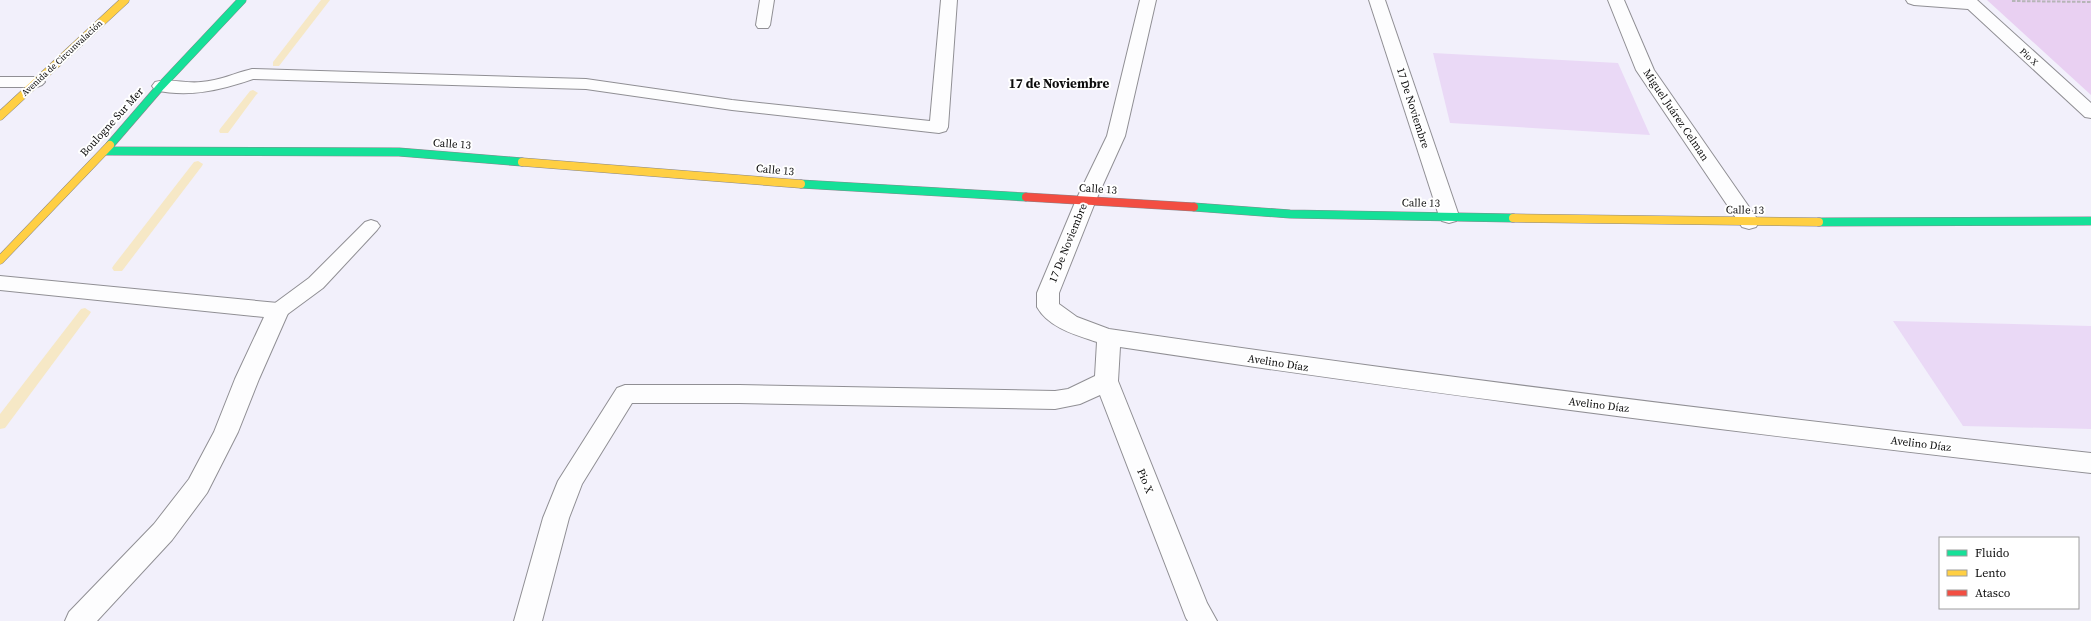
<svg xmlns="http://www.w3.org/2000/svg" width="2091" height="621" viewBox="0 0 2091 621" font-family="'Source Serif 4',serif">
<rect width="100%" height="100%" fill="#f2f0fb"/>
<path fill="#e9d0f2" d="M1987,0H2091V95Z"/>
<g fill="#ead9f6">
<path d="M1433,53L1618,63L1650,135L1450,123Z"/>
<path d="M1893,321L2091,326V429L1963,426Z"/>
</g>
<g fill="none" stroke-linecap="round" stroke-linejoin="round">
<g fill="#f6e8c6" fill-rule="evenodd">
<path d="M321,0H330L279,66H273V62Z"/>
<path d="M253,90L258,93L256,95L228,133H220L219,131L220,129L250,91Z"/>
<path d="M198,161L203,164L202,166L122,271H114L112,268L114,265L194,162Z"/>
<path d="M85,308L91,312L89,315L5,428L0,429V414L81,309Z"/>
</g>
<defs>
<g id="lane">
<path d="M760,0H774L770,25L768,28H758L756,25Z"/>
<path d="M0,77H37L42,79L45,82L42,85L37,87H0Z"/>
<path d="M371,220L377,222L380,226L377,230L323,288L285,316L278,318L271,316L268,311L271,306L309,278L365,222Z"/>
</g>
<g id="street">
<path d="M941,0H957L948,127L946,131L939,133L732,110L586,89L253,79C221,90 189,98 155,90L152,86L155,82C170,78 186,84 201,82C219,81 235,73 252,69L586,79L732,100L930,121Z"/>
<path d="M1140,0H1156L1125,136L1096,200L1059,293V304L1077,317L1109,329C1436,377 1763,417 2091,453V473C1766,436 1443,396 1120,347L1118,381L1207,603L1217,621H1188L1186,618L1100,395L1080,404L1055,409L739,403H632L582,484L569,518L542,621H514L543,518L558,481L617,388L625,385H739L1055,391L1068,389L1095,376L1097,342C1076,335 1049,328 1037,307V293L1076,200L1107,136Z"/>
<path d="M1369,0H1385L1459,216L1456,221L1449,223L1442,221L1439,216Z"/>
<path d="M1608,0H1624L1654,70L1756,217L1759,222L1756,227L1749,229L1742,227L1636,70Z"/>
<path d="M1906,0H1977L2091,103V118L2085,117L1968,9L1914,5L1908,3Z"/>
<path d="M0,276L278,303L286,305L289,311L259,379L238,432L207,493L172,540L97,621H65L69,612L154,524L189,479L214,432L235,379L264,317L0,290Z"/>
</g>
<g id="fast">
<path d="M110,145L161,86L242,0"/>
<path d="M105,151L399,152L522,162"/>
<path d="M801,184L1026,197"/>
<path d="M1194,207L1290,214L1513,218"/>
<path d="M1819,222L2091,221"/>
</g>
<g id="slow">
<path d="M0,116L125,0"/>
<path d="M522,162L801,184"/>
<path d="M1513,218L1819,222"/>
<path d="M0,260L110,145"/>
</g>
<path id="jam" d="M1026,197L1194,207"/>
</defs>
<use href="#lane" stroke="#908f94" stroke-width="2"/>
<use href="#street" stroke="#908f94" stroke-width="2"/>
<use href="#fast" stroke="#86858a" stroke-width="9"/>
<use href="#slow" stroke="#86858a" stroke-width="9"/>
<use href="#jam" stroke="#86858a" stroke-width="9"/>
<path stroke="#b6b5b7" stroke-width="2" stroke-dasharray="3.5 1.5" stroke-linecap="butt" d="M2012,1L2091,2"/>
<use href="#lane" fill="#fdfdfe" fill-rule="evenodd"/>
<use href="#street" fill="#fdfdfe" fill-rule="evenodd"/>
<use href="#fast" stroke="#16e098" stroke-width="8"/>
<use href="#slow" stroke="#ffcf43" stroke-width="8"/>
<use href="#jam" stroke="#f24e42" stroke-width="8"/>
</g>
<g text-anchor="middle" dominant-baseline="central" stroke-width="4" stroke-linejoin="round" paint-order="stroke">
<g font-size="9" fill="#0c0c0c" stroke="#fff">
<text transform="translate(2029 57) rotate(43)">Pio X</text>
<text transform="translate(62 58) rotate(-43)">Avenida de Circunvalación</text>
</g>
<g font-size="11" fill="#0c0c0c" stroke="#fff">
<text transform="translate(1413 108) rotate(72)">17 De Noviembre</text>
<text transform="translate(1676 115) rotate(56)">Miguel Juárez Celman</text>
<text transform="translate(112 122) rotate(-48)">Boulogne Sur Mer</text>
<text transform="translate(452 144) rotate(4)">Calle 13</text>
<text transform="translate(775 170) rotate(5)">Calle 13</text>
<text transform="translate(1098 189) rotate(4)">Calle 13</text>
<text transform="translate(1421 203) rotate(1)">Calle 13</text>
<text transform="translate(1745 210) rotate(1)">Calle 13</text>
<text transform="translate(1068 243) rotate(-68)">17 De Noviembre</text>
<text transform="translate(1278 363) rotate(9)">Avelino Díaz</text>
<text transform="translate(1599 405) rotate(7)">Avelino Díaz</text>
<text transform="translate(1921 444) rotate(7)">Avelino Díaz</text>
<text transform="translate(1145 481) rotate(68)">Pio X</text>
</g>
<g font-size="13" font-weight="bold" fill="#0c0c0c" stroke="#fff">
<text x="1059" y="83">17 de Noviembre</text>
</g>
</g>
<rect x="1939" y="537" width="140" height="72" fill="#ffffff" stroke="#9e9e9e"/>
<rect x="1947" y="550" width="20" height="6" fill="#16e098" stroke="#9e9e9e"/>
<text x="1975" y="557" font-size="12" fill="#0c0c0c">Fluido</text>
<rect x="1947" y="570" width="20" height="6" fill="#ffcf43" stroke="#9e9e9e"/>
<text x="1975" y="577" font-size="12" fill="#0c0c0c">Lento</text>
<rect x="1947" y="590" width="20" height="6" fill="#f24e42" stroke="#9e9e9e"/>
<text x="1975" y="597" font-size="12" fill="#0c0c0c">Atasco</text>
</svg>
